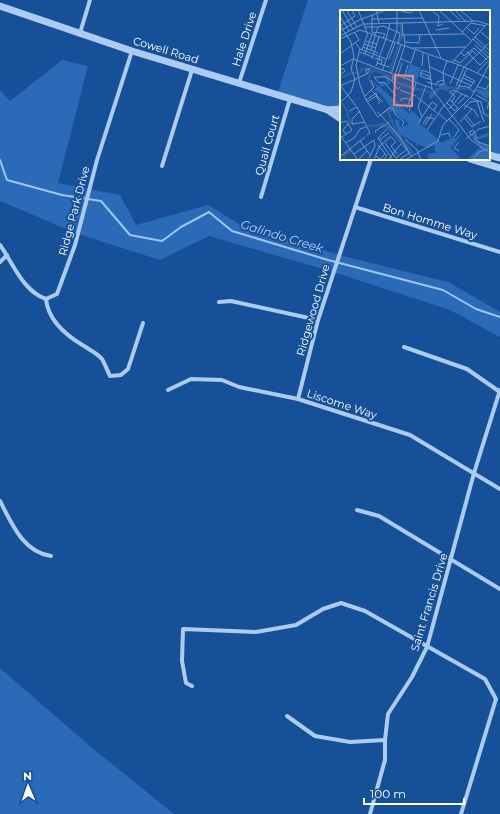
<svg xmlns="http://www.w3.org/2000/svg" width="500" height="814" viewBox="0 0 500 814" font-family="Montserrat,sans-serif">
<rect width="100%" height="100%" fill="#165099"/>
<g fill="#2a6ab7">
<path d="M308,0H500V158L489,154V11H341V109L328,110L277,95Z"/>
<path d="M62,60L88,66L58,183L120,195L136,225L208,205L239,224L339,255L448,282L500,312V337L450,310L333,272L209,236L160,260L78,234L0,201V90L10,101Z"/>
<path d="M0,668L91,747L174,814H0Z"/>
</g>
<g fill="none" stroke-linecap="round" stroke-linejoin="round">
<path stroke="#9dc6f5" stroke-width="2" d="M0,160L7,180L62,195L101,201L130,235L162,241L181,227L209,212L232,231L328,260L443,290L476,309L500,317"/>
<g stroke="#abcbf2" stroke-width="4">
<path d="M80,33L90,0"/>
<path d="M239,83L266,0"/>
<path d="M162,166L192,70"/>
<path d="M261,197L290,99"/>
<path d="M355,207L500,252"/>
<path d="M0,245C14,265 23,291 46,299L57,294L75,245L97,160L132,51"/>
<path d="M0,262L7,255"/>
<path d="M46,299C48,320 67,336 84,346C90,350 97,353 102,359C105,364 107,370 110,376L121,375L128,369L143,323"/>
<path d="M219,302L231,301L318,320"/>
<path d="M404,347L467,369L500,392"/>
<path d="M168,390L191,379L222,380L239,387L298,399L410,435L500,489"/>
<path d="M298,399L318,320L371,159"/>
<path d="M0,501C12,524 23,552 51,556"/>
<path d="M357,510L379,516L500,589"/>
<path d="M192,686L186,683L182,661L183,629L256,632L296,625L323,609L341,603L365,611L485,679L496,699L461,814"/>
<path d="M287,716L315,736L350,742L385,740"/>
<path d="M370,814L385,760V740L388,714L412,677L427,647L474,473L500,390"/>
</g>
<g stroke="#abcbf2" stroke-width="7">
<path d="M0,6L132,51L328,110L341,109"/>
<path d="M328,110L341,119"/>
<path d="M489,155L500,158"/>
<path d="M470,159L500,168"/>
</g>
</g>
<g text-anchor="middle" dominant-baseline="central" stroke-width="4" stroke-linejoin="round" paint-order="stroke">
<g font-size="11" fill="#fff" stroke="#165099">
<text transform="translate(244 39) rotate(-72)">Hale Drive</text>
<text transform="translate(166 50) rotate(17)">Cowell Road</text>
<text transform="translate(267 145) rotate(-74)">Quail Court</text>
<text transform="translate(74 211) rotate(-75)">Ridge Park Drive</text>
<text transform="translate(430 221) rotate(17)">Bon Homme Way</text>
<text transform="translate(313 310) rotate(-74)">Ridgewood Drive</text>
<text transform="translate(342 404) rotate(18)">Liscome Way</text>
<text transform="translate(429 602) rotate(-73)">Saint Francis Drive</text>
</g>
<g font-size="12" font-style="italic" fill="#b7d5f9" stroke="#165099">
<text transform="translate(282 236) rotate(17)">Galindo Creek</text>
</g>
</g>
<g transform="translate(340 10)">
<rect width="150" height="150" fill="#165099"/>
<path d="M70,54L81,58L76,72L65,69ZM41,65L58,67L57,72L60,73H62L71,76L78,81L81,78L92,83L99,78L98,75L104,73L111,78L150,80V87L147,89L132,79L110,78L108,81L100,79L94,85L96,88L93,86L92,89L89,87L90,83L81,79L78,81L57,74L51,67L48,68L52,69L49,71L51,73L40,77L70,104L71,100L77,105L81,110L79,113L102,133L113,127L115,129L123,122L111,138L122,150H88V144L96,143L94,135L88,138L78,134L77,137L76,133L59,124L54,109L59,111L60,117L68,115V113L53,101L49,103L51,98L41,84L34,80L37,77L33,71L39,77L40,73H47V69ZM45,112L44,114L51,116L66,134L74,150L48,118L42,115L34,117L33,116ZM148,123L150,126L136,130L150,136L147,141L150,140V150H127L141,136L132,129Z" fill="#2a6ab7"/>
<path fill="none" stroke="#376095" stroke-width="2" d="M59,33L62,26L60,13M13,62L19,64L22,59L31,58L52,67L59,74L73,77M49,62L59,34M0,65L3,67L11,63M32,77L29,69L31,62L35,61M74,78L93,83M94,80L104,77L129,79M2,93L7,101L10,115M50,98L48,102L56,121L73,143M27,116L45,115L61,132M5,150L4,145L11,141"/>
<path fill="none" stroke="#7396c2" stroke-width="1" d="M2,0L13,19M18,0L27,22M36,0L39,13M57,0L70,3L74,0M79,0L101,48M99,0L132,31M109,0L120,10M120,0L133,11M7,1L17,17M116,1L126,12M93,2L99,6L98,16L102,14M32,5V22L36,23M0,6L9,21M32,9L83,8M62,13L63,25M131,13L146,16M24,14L138,11L150,15M0,15L11,32L14,47L11,59L15,69L11,82L0,93M0,16L15,6L12,0M25,17H38M127,18L134,24L139,18M96,20L109,18M0,21L19,10L46,0M36,22L45,24L43,28M122,22L131,13M141,22L150,30M35,25L38,17L43,16L60,23L58,34M61,25L124,24M0,26L23,14M135,27L150,41M0,29L20,20L122,56L150,69M46,29L50,13M133,29L150,45M25,31L37,34M15,32L20,39L46,49M65,32L79,33L80,25M24,34L36,38M135,35L149,48M23,37L38,43M72,38L126,37M20,39L16,55L20,75L26,90L38,107L49,98L43,103M22,40L28,23M31,40L35,26M19,42L33,47M121,42L124,46L134,38L147,50M127,42L140,55L150,45M0,44L19,30L15,23M25,44L32,24M88,45L92,79M35,48L42,50L41,55M32,49L39,27M49,49L55,33M61,49L71,53L75,40M114,50L120,53L133,41L136,44M112,52L147,14M37,53L49,57M0,56L13,49L91,78L131,130L150,143M36,56L46,29M82,56L83,43M90,57L132,76M29,59L30,60L27,64L26,60ZM0,61L3,58L5,61L0,65M42,61L57,21V0M81,63L89,66V70M90,63L82,60L80,66L91,70M137,63L147,52L150,53M51,64L61,35M53,65L52,71L58,79L60,77M55,65L65,35L64,25M124,65L135,71L129,78M58,66L62,53M143,66L150,53M64,68L68,55M123,68L134,73M52,71L46,67H34L39,73L44,72L56,86M87,72L97,75V72L103,70M110,74L118,55M0,75L16,96M99,75L104,74L103,62L107,51M0,76L27,64M116,76L124,57L150,32M119,76L128,77L134,82M138,77L146,79L150,73M31,80L43,92M60,80L76,86M109,82L115,86L112,92M110,82L114,80L122,84M136,85L149,92L147,99M25,86L34,77L31,70M77,87L97,103M131,88L141,92L144,104L150,107M26,90L36,83L37,86M61,91V89L67,88L72,91L69,101M137,91L144,112M27,92L36,86L40,92L38,94M107,93L115,101L118,98L110,90M106,94L118,78L127,58M118,94L127,85M124,95L134,100L138,107M49,98H53L55,104L64,112L62,116M67,98L76,73M109,99L122,84L129,87M124,99L130,92L138,91M9,101L17,97L30,123L27,125M20,101L12,109V114L25,112M38,102L59,126L71,146M98,103L107,111M126,105L134,115M82,107L92,92L97,95L94,100M124,107L132,117L141,111M109,109L119,120L114,127M120,112L132,99M0,113L6,111L12,120L2,127M79,113L82,107L78,97L86,76M83,114L87,107L94,109M85,115L92,104M47,119L38,128L53,150M87,120L105,94M36,123L35,121L50,112M6,124L3,120L8,114M132,124L138,132L150,136M0,125L18,150M101,125L109,123L110,127M131,125L129,122L133,120L137,128M51,127L56,132L51,136L57,144M65,129L77,140L81,150M126,129L139,119L150,116M39,130L49,123M20,131L31,146M6,133L15,127L20,119L26,117M45,133L56,148L67,139M38,135L47,146L43,150M119,141L114,138L119,132M14,144L34,130L35,136L29,148M1,146L25,127M36,146L40,149L45,144M18,150L27,141M34,150L39,137L51,126M48,150L61,134M59,150L69,143M65,150L98,131L103,115L132,86L143,66M132,150L139,142L150,138"/>
<path fill="#e88989" fill-opacity="0.15" stroke="#e88989" stroke-width="2" d="M55,65L73,66L72,96L54,95Z"/>
<rect width="150" height="150" fill="none" stroke="#fff" stroke-width="2"/>
</g>
<g transform="translate(28 786) rotate(358)" stroke="#165099" stroke-width="3" paint-order="stroke">
<path d="M0-3L7 15L0 10L-7 15Z" fill="#ffffff"/>
<text y="-6" font-size="11" font-weight="bold" text-anchor="middle" fill="#ffffff">N</text>
</g>
<path d="M364 798v6h100v-6" fill="none" stroke="#ffffff" stroke-width="2"/>
<text x="370" y="798" font-size="12" fill="#ffffff" stroke="#165099" stroke-width="3" paint-order="stroke">100 m</text>
</svg>
